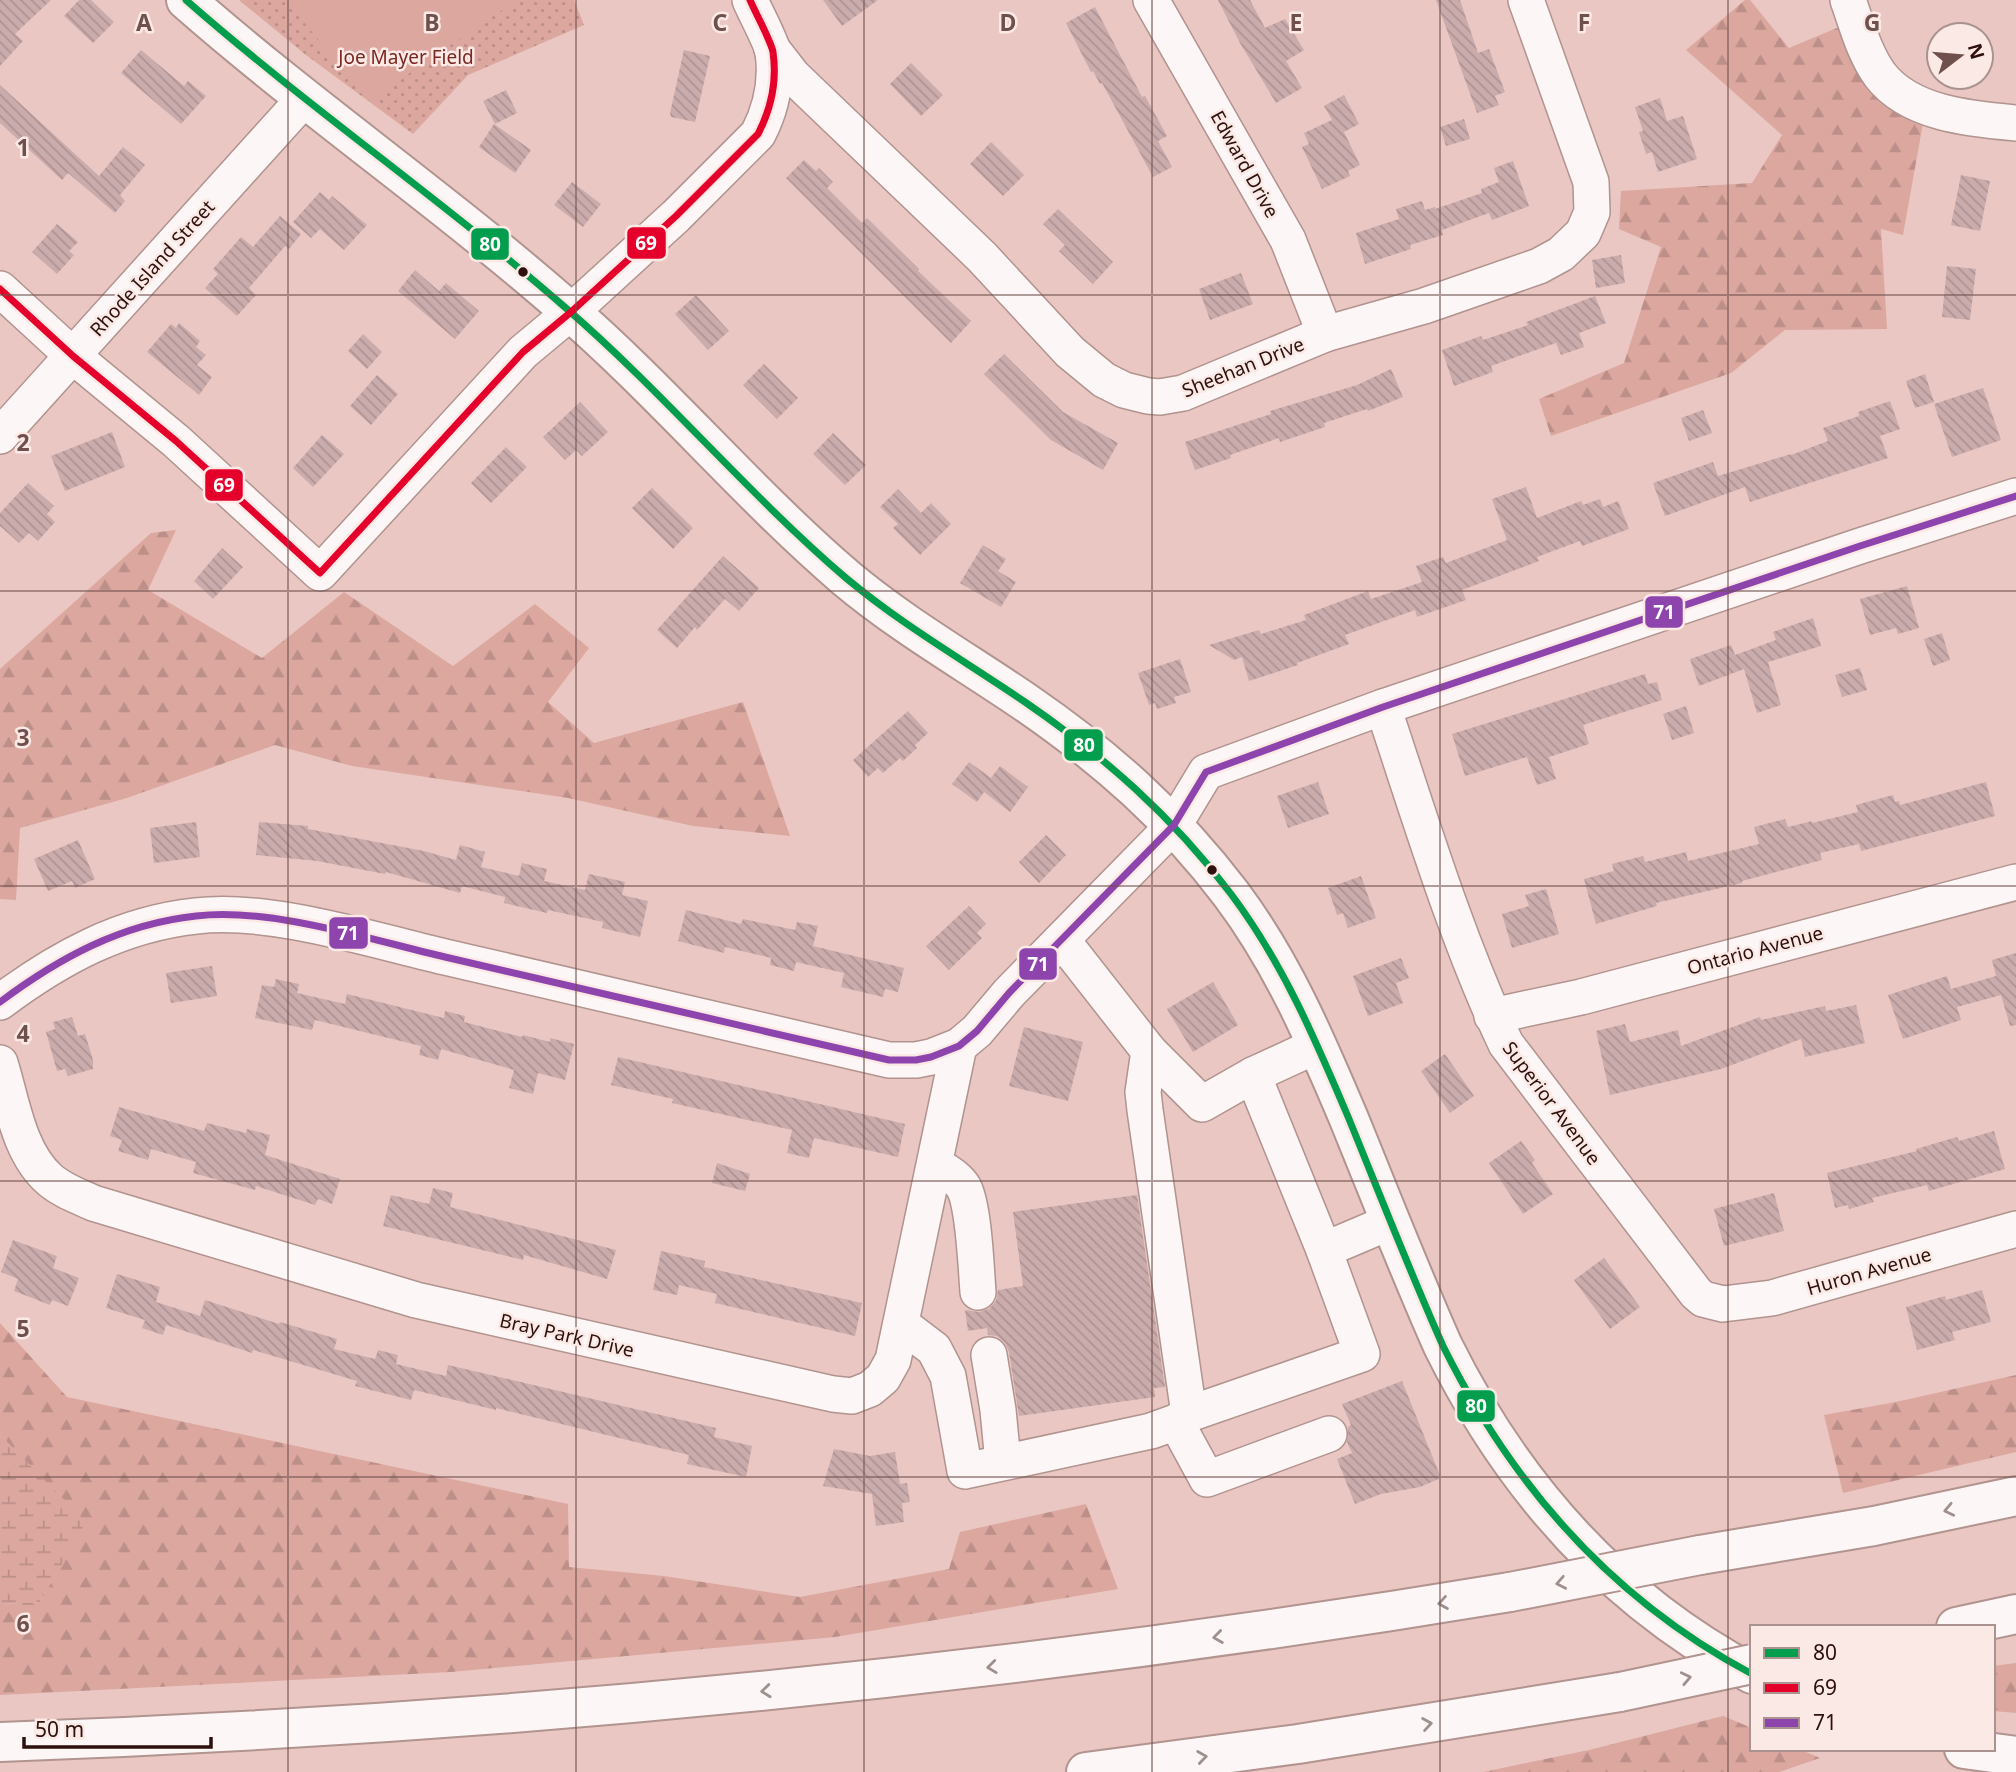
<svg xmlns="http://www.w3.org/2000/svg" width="2016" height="1772" viewBox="0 0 2016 1772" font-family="'Noto Sans',sans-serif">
<defs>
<pattern id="grass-dots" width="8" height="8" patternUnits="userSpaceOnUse" patternTransform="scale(1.75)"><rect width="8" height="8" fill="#dba79f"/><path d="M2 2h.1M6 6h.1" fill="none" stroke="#bc8f88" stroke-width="1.8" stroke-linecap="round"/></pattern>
<pattern id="forest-firs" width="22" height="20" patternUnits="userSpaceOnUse" patternTransform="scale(1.75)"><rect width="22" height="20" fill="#dba79f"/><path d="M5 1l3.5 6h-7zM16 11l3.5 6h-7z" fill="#bc8f88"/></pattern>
<pattern id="wetland-marsh" width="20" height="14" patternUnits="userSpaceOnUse" patternTransform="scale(1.75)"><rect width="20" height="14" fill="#dba79f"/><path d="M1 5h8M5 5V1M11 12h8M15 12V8" fill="none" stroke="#bc8f88"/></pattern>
<pattern id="building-back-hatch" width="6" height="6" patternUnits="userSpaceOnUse" patternTransform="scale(1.75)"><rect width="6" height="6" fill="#cbacad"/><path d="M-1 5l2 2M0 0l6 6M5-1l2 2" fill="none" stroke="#af9394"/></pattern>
</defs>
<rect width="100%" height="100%" fill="#eac7c2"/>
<path fill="url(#grass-dots)" d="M239,0H574L584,25L468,75L413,134L306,55Z"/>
<g fill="url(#forest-firs)">
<path d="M1745,0H1750L1789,48L1844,25L1923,123L1903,235L1881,229L1887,329L1785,330L1731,373L1551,436L1539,399L1624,363L1661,247L1619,229L1621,191L1752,183L1782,135L1686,50Z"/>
<path d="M176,530L148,590L262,658L344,592L453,666L535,604L589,648L548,702L594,743L743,702L790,836L693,826L568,798L352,766L275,745L127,798L20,828L16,900L0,899V669L151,533Z"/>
<path d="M0,1323L67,1397L568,1504L569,1567L664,1576L800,1597L949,1569L960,1532L1086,1504L1118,1589L835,1637L451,1672L0,1695V1604L40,1602L85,1522L0,1435Z"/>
<path d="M2016,1375V1452L1843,1493L1824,1415L1896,1402Z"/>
<path d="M2016,1663V1713L1993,1711V1666Z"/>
<path d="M1723,1716L1752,1728V1749H1799L1820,1758L1779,1772H1483L1589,1750Z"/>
</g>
<path fill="url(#wetland-marsh)" d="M0,1435L86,1522L40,1602L0,1604Z"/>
<path fill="#dba79f" d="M293,0H517L369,101L293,9Z"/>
<g fill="url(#building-back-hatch)">
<path d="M0,0H51L15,34L23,41L0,66Z"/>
<path d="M79,0H91L114,22L93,43L64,16Z"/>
<path d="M823,0H878L842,26Z"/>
<path d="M1218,0H1250L1265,28L1285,19L1304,50L1286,61L1302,88L1276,103L1240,43Z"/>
<path d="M1436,0H1460L1478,53L1489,49L1505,92L1495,96L1499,105L1477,113Z"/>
<path d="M1095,7L1142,97L1145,96L1167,136L1158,141L1172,167L1153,177L1102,83L1100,84L1093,71L1091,72L1066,23Z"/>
<path d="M141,50L184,86L188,81L206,96L181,124L121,73Z"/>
<path d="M684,50L710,56L695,122L671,117L670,113Z"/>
<path d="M911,63L943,95L921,116L890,84Z"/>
<path d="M0,85L99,176L123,147L145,165L120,195L125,201L115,213L68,173L62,180L0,123Z"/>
<path d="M506,90L517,113L495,124L483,101Z"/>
<path d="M1344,95L1359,124L1344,132L1360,165L1348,171L1350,176L1322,189L1302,147L1309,144L1304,133L1332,120L1324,106Z"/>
<path d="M1660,98L1667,121L1683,116L1697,159L1658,172L1652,152L1646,154L1639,132L1643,131L1635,107Z"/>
<path d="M1464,119L1470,139L1446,146L1440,127Z"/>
<path d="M494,124L531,150L515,173L479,147Z"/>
<path d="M991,142L1024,175L1003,196L970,164Z"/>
<path d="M804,160L816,171L819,168L833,182L827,188L862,223L867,218L919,269L918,271L971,321L951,343L786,178Z"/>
<path d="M1513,161L1529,206L1492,220L1489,213L1442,230L1443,235L1410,245L1411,249L1365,264L1356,233L1399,219L1396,209L1422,201L1425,210L1435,207V209L1482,193L1481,189L1499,182L1494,168Z"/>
<path d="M1961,175L1990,181L1980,231L1951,225Z"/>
<path d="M572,182L601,204L583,227L554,205Z"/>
<path d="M320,192L329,200L332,196L367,225L344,250L320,229L311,238L293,222Z"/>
<path d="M1058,209L1113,262L1093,284L1059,251L1065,245L1043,224Z"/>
<path d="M280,216L301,234L289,249L285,246L249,288L256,295L237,316L205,288L218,274L213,269L241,237L253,247Z"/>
<path d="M57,224L78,242L69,251L74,255L57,274L32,252Z"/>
<path d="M1621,255L1625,283L1596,288L1592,260Z"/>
<path d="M1947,266L1976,269L1970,320L1942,317Z"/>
<path d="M415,270L439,291L446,283L479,311L455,339L398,291Z"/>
<path d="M1241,273L1253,304L1210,320L1199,289Z"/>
<path d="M696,295L729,331L708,350L675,314Z"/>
<path d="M1595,296L1606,323L1579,333L1584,347L1561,355L1556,343L1491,366L1493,372L1454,386L1442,350L1481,336L1483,340L1528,325L1526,322Z"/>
<path d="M179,323L200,341L196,347L206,355L197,365L212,377L199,395L147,352L171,324L176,328Z"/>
<path d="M363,334L382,352L367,369L348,351Z"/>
<path d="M1004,354L1063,412L1118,443L1103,470L1051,440L984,374Z"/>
<path d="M764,364L798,398L777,419L743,385Z"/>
<path d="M1391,369L1403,397L1368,411L1367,409L1324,423L1325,427L1280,442L1279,438L1230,455L1231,458L1195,470L1185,442L1271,414L1270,411L1357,385Z"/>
<path d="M1925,374L1934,402L1915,408L1906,381Z"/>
<path d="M377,375L398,394L371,425L350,406Z"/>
<path d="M1983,388L2001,440L1952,457L1934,404Z"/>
<path d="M1890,401L1900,429L1880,436L1888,458L1750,502L1745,487L1665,516L1653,483L1713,462L1718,476L1791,454V455L1828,441L1823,428L1859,416L1858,412Z"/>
<path d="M580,402L608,432L582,456L576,450L565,460L543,437Z"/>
<path d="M1703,410L1712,433L1689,441L1681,418Z"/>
<path d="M112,432L125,467L65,491L51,456Z"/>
<path d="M833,433L866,465L845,485L813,454Z"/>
<path d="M322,435L344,454L313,487L293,468Z"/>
<path d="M506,447L527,467L491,503L471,483Z"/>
<path d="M28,483L54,506L47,514L55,522L38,541L29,533L19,543L0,526V513Z"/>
<path d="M1526,487L1537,518L1581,501L1583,505L1600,499L1603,507L1618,501L1629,529L1582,546L1580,541L1537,557L1539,561L1462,590L1466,600L1417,617L1415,610L1345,635L1349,644L1297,663L1298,665L1249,681L1242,657L1234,660L1209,645L1259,630L1261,634L1306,620L1304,615L1368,591L1371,599L1422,582L1416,566L1443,557L1446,563L1507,540L1492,499Z"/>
<path d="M652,488L693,528L673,549L632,508Z"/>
<path d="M898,489L921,513L931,503L951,524L920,555L893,528L898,524L880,507Z"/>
<path d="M983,545L1006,559L998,571L1016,582L1001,607L960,583Z"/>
<path d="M222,548L243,567L213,599L194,581Z"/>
<path d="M723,556L759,588L739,611L725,599L697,630L695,627L677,648L657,630Z"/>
<path d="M1907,586L1919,628L1898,634L1896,628L1870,635L1860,599Z"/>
<path d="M1813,618L1821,646L1768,662L1781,705L1757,713L1744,669L1699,686L1690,659L1731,645L1735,655L1776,640L1773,632Z"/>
<path d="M1942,633L1950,660L1933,666L1924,639Z"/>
<path d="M1180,659L1191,692L1174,697L1176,703L1157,709L1155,703L1149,705L1138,673Z"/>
<path d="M1860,668L1867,690L1842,697L1835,675Z"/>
<path d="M1645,674L1648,684L1657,682L1662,700L1583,725L1589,744L1549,757L1556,779L1537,785L1527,757L1465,776L1452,734Z"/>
<path d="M1686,706L1694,733L1672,740L1663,714Z"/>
<path d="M908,711L928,733L915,745L917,748L903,761L900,758L883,773L878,768L868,777L853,760Z"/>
<path d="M969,762L991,778L1000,766L1028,787L1010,812L984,792L977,802L952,784Z"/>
<path d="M1318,782L1329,814L1288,828L1277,796Z"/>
<path d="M1986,782L1995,816L1861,851L1859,844L1820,853L1822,860L1742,881V883L1656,903L1657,906L1596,924L1584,879L1614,871L1612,864L1643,856L1645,862L1686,852L1688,861L1759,844L1754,827L1785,819L1788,827L1812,821V823L1858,812L1856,805L1893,795L1895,802L1899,801L1900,805Z"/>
<path d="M196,822L200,857L154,863L150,828Z"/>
<path d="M259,822L308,826V829L424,851L456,860L460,845L485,852L481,867L519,876L522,863L547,869L544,881L585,890L589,874L625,882L622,895L648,901L640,937L602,928L603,922L548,910L547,913L504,903L505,897L462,886L460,893L386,872L385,874L317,861L256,855Z"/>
<path d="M1046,835L1066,855L1039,883L1019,862Z"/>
<path d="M78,840L95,879L75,888L72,881L48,891L34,859Z"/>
<path d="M1361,876L1376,918L1348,928L1343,913L1337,915L1328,888Z"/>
<path d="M1546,889L1559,934L1512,948L1502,914L1529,906L1525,895Z"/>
<path d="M969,906L986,924L977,933L982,938L949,970L926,946Z"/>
<path d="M686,910L741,924L743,919L795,930L797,922L818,926L813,946L904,968L898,992L885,989L883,997L841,987L844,973L796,962L794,971L770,965L771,958L725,947L724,953L678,941Z"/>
<path d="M2016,953V1025L2010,1026L2001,995L1957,1007L1961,1020L1903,1039L1888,995L1947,976L1951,989L1996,976L1992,960Z"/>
<path d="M1401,958L1409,978L1396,983L1403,1003L1368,1016L1353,976Z"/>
<path d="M212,966L217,996L171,1003L166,973Z"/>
<path d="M276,979L299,984L297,993L345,1004L347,994L444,1018L445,1011L465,1016L464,1022L522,1037L523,1035L550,1042V1038L574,1044L565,1080L538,1073L533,1094L509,1088L514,1070L441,1049L438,1060L419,1055L421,1046L315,1020L312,1030L255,1018L262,985L274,987Z"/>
<path d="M1213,982L1238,1025L1193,1052L1167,1009Z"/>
<path d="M1856,1005L1865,1043L1805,1057L1801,1039L1721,1069L1610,1095L1596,1031L1625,1024L1630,1042L1678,1030L1681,1046L1760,1017L1761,1020L1825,1006L1826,1011Z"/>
<path d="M72,1017L78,1036L85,1034L93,1060V1069L68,1076L65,1069L57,1071L46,1032L55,1029L53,1022Z"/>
<path d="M1024,1027L1083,1042L1068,1101L1009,1086Z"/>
<path d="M1445,1054L1474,1096L1450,1113L1421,1071Z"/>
<path d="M618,1057L905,1124L898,1157L814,1138L809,1158L787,1153L792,1130L672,1103L673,1099L611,1085Z"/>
<path d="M119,1107L204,1131L207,1123L246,1133L247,1129L270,1135L265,1155L340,1179L332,1204L318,1199L315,1205L256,1186L255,1190L193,1173L196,1162L151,1149L148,1160L118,1151L122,1140L110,1136Z"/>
<path d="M1994,1131L2005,1169L1929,1191L1927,1185L1872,1198L1874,1202L1849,1209L1848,1205L1835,1208L1827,1173L1917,1151L1916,1149L1957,1137L1959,1141Z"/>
<path d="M1521,1141L1535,1160L1532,1163L1553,1194L1523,1214L1489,1163Z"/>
<path d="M717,1163L750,1174L745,1191L712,1183Z"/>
<path d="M433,1188L453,1193L450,1207L616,1250L607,1279L524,1255L523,1260L383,1226L391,1195L429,1204Z"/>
<path d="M1774,1193L1784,1231L1724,1246L1714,1209Z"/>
<path d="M1137,1195L1165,1387L1154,1388L1155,1397L1019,1416L1009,1352L1005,1343L997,1336L988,1335L987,1328L968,1331L965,1310L979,1312L989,1309L996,1301L998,1290L1023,1286L1013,1212Z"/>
<path d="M13,1240L57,1256L53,1268L79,1278L68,1306L52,1300L50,1305L14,1291L18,1279L1,1272Z"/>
<path d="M661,1251L705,1261L704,1267L862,1303L855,1336L715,1303L717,1294L679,1285L677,1295L653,1290Z"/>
<path d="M1604,1258L1640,1307L1610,1329L1574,1280Z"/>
<path d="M117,1274L160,1287L156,1302L200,1316L205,1300L279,1324L280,1322L337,1339L334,1349L375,1359L378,1350L398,1355L396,1364L446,1376L448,1365L716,1428L714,1437L752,1446L746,1477L687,1464L689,1455L496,1408V1410L414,1390L411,1400L355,1386L357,1381L253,1350L252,1353L166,1325L163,1335L142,1328L145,1320L106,1308Z"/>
<path d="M1982,1290L1991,1322L1952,1332L1955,1340L1917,1350L1906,1307L1945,1296L1946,1300Z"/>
<path d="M1402,1381L1441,1478L1420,1487L1381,1494L1355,1504L1337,1459L1352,1453L1347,1442L1348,1427L1351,1425L1342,1404Z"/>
<path d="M834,1449L870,1456L895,1452L900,1484L907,1483L910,1502L902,1503L904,1522L876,1526L872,1494L823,1486Z"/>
</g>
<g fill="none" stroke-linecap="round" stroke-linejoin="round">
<defs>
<g id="minor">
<path d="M1151,0L1288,240L1325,334"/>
<path d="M1848,0C1857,25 1864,53 1880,75C1910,114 1971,119 2016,123"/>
<path d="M772,49L793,76L982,257L1070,352L1104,380L1124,390L1148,396L1160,397L1183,393L1325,334L1424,306L1539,266L1561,254L1583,233L1592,212L1591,182L1526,0"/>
<path d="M0,289L73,356L176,441L320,573L523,352L571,312L676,216L758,134C771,109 777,80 773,52C771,41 755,12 750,0"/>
<path d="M0,436L304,99"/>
<path d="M1383,707C1420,818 1456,938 1506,1044L1696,1293L1703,1299L1723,1304L1772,1298L2016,1229"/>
<path d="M1062,940L1149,1051L1202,1104L1253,1075L1318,1045"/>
<path d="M0,1002C59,958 121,924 196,916C270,907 372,940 445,957C593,992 741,1025 889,1060H916L931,1057L959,1046L977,1031L1009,993L1174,825L1206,772L1383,707L1860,546L2016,496"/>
<path d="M1492,1016L1581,997L2016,882"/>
<path d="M1149,1051L1143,1092L1145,1110L1189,1414"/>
<path d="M0,1063C12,1101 18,1151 49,1179C61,1190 78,1196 93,1203L416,1300L833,1394L852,1396L870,1389L883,1378L893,1360L959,1046"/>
<path d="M1253,1075L1324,1250"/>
<path d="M935,1164C945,1171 958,1177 964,1188C974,1208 976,1267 978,1292"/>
<path d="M901,1324L934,1349L948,1376L965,1471L1151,1431L1176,1422L1189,1414L1362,1354L1324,1250L1390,1222"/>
<path d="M989,1355L998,1410L1003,1462"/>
<path d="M1176,1422L1207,1479L1329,1434"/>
</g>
<g id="major">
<path d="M186,0C309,108 444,201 567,309C665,394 748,494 846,578C902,625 965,661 1025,702C1105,757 1172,816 1231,894C1283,963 1316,1041 1349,1119C1380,1195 1410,1272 1443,1346C1512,1485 1613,1600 1752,1674"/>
<path d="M1964,1749L2016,1756"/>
</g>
<g id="highway">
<path d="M1700,1555L1874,1526L2016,1496"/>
<path d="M1956,1627L2016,1614"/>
<path d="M0,1742C506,1724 1010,1675 1510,1592"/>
<path d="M1086,1772L1298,1744L1620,1692"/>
</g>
</defs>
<use href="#minor" stroke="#b1938f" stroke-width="38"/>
<use href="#major" stroke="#b1938f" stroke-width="42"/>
<use href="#highway" stroke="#b1938f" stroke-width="42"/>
<use href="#minor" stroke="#fcf7f6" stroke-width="35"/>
<use href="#major" stroke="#fcf7f6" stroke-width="38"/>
<use href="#highway" stroke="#fcf7f6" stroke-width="38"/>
<defs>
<g id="highway-bridge">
<path d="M1510,1592L1700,1555"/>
<path d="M1620,1692L1752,1664"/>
</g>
</defs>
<use href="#highway-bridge" stroke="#b1938f" stroke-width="42" stroke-linecap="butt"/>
<use href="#highway-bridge" stroke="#fcf7f6" stroke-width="38"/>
<defs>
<path id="bus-1" d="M186,0C309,108 444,201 567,309C665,394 748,494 846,578C902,625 965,661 1025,702C1105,757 1172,816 1231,894C1283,963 1316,1041 1349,1119C1380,1195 1410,1272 1443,1346C1512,1485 1613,1600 1752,1674"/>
<path id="bus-2" d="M0,289L73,356L176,441L320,573L523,352L571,312L676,216L758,134C771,109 777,80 773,52C771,41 755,12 750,0"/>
<path id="bus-3" d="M0,1002C59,958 121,924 196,916C270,907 372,940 445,957C593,992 741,1025 889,1060H916L931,1057L959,1046L977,1031L1009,993L1174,825L1206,772L1383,707L1860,546L2016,496"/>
</defs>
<use href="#bus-1" stroke="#fbe9e6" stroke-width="12"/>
<use href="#bus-2" stroke="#fbe9e6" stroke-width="12"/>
<use href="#bus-3" stroke="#fbe9e6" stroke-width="12"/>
<use href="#bus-1" stroke="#029e4e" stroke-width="7"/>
<use href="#bus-2" stroke="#e4002b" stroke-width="7"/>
<use href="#bus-3" stroke="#8e44ad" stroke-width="7"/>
</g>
<defs><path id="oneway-chevron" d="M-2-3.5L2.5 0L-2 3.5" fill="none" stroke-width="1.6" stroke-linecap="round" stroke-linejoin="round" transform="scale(1.75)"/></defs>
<g stroke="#9f8f8d">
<use href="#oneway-chevron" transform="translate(1949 1510) rotate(168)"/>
<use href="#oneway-chevron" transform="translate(1561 1583) rotate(169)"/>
<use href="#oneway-chevron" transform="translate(1443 1603) rotate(171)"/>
<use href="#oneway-chevron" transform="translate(1218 1637) rotate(172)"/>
<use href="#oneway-chevron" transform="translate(992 1667) rotate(173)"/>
<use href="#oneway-chevron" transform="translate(1686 1678) rotate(-12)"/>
<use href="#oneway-chevron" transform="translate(766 1691) rotate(174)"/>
<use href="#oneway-chevron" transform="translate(1427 1724) rotate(-9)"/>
<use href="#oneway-chevron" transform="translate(1202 1757) rotate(-8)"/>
</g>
<path fill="none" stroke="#70504c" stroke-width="2" stroke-opacity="0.55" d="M288,0V1772M576,0V1772M864,0V1772M1152,0V1772M1440,0V1772M1728,0V1772M0,295H2016M0,591H2016M0,886H2016M0,1181H2016M0,1477H2016"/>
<g fill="#2e100d" stroke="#fbe9e6" stroke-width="2.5">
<circle cx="523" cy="272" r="6"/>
<circle cx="1212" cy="870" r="6"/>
</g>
<g text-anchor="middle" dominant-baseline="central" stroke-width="5" stroke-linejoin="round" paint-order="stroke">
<g font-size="19" fill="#7c261e" stroke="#fbe9e6">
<text x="406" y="57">Joe Mayer Field</text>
</g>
<g font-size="19" fill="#2e100d" stroke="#fbe9e6">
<text transform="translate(1245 164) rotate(61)">Edward Drive</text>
<text transform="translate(152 268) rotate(-48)">Rhode Island Street</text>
<text transform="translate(1243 367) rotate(-22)">Sheehan Drive</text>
<text transform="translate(1755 950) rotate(-15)">Ontario Avenue</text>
<text transform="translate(1552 1103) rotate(53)">Superior Avenue</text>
<text transform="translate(1869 1271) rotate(-16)">Huron Avenue</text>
<text transform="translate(567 1335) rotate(13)">Bray Park Drive</text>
</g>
</g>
<g font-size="23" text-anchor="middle" font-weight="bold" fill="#70504c" stroke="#fbe9e6" stroke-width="5" stroke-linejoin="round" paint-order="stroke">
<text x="144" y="31">A</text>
<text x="432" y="31">B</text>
<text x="720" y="31">C</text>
<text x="1008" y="31">D</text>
<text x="1296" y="31">E</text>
<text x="1584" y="31">F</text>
<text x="1872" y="31">G</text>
<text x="23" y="156">1</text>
<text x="23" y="451">2</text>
<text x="23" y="746">3</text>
<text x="23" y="1042">4</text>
<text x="23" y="1337">5</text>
<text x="23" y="1632">6</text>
</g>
<g stroke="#fbe9e6" stroke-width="2.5">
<rect x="626" y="226" width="41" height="34" rx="7" fill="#e4002b"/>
<rect x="470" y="227" width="40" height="34" rx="7" fill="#029e4e"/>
<rect x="204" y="468" width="40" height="34" rx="7" fill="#e4002b"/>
<rect x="1644" y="595" width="40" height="34" rx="7" fill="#8e44ad"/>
<rect x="1063" y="728" width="41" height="34" rx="7" fill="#029e4e"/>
<rect x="328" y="916" width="41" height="34" rx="7" fill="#8e44ad"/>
<rect x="1018" y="947" width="40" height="34" rx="7" fill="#8e44ad"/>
<rect x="1456" y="1389" width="40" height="34" rx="7" fill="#029e4e"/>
</g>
<g font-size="19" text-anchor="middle" font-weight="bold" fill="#fff">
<text x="646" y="250">69</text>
<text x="490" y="251">80</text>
<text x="224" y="492">69</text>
<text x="1664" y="619">71</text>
<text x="1084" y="752">80</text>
<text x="348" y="940">71</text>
<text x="1038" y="971">71</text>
<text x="1476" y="1413">80</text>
</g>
<rect x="1750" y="1625" width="245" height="126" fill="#fbe9e6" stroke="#a9928f" stroke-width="2"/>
<rect x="1764" y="1648" width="35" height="10" fill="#029e4e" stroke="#a9928f" stroke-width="2"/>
<text x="1813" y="1660" font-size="21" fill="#2e100d">80</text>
<rect x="1764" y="1683" width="35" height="10" fill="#e4002b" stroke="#a9928f" stroke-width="2"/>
<text x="1813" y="1695" font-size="21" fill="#2e100d">69</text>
<rect x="1764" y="1718" width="35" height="10" fill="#8e44ad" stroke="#a9928f" stroke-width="2"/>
<text x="1813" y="1730" font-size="21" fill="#2e100d">71</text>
<g transform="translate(1960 56) rotate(74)"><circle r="33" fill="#fbe9e6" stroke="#a9928f" stroke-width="2"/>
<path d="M0-5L12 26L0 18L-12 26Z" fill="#70504c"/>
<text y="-10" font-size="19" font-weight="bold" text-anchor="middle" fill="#2e100d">N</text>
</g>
<path d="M24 1737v10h187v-10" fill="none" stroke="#2e100d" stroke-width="3.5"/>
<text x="35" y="1737" font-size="21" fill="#2e100d" stroke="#fbe9e6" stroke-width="5" paint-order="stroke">50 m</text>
</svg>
